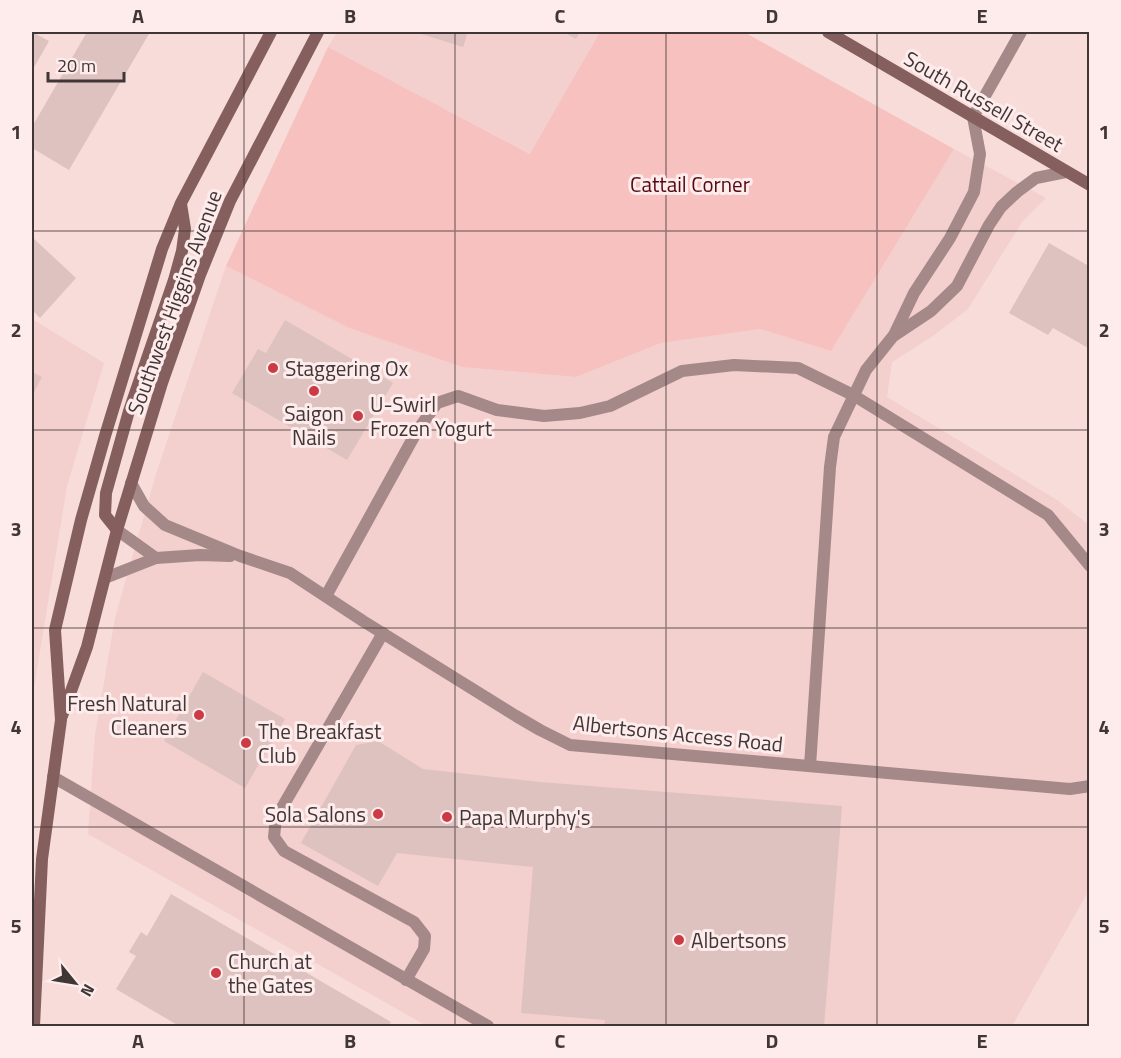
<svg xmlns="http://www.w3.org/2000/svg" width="1121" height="1058" viewBox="0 0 1121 1058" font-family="'Titillium Web',sans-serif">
<rect width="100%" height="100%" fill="#f7dcda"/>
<g fill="#f3cfce">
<path d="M337,32H600L531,154L328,47Z"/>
<path d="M954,149L1046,198L1022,222L968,309L933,336L892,362L887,397L1057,500L1089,525V890L1012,1026H427L88,834L95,735L115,618L156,474L226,266L349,328L462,367L576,377L661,343L760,329L831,351Z"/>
<path d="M32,319L104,363L67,486L32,700Z"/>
</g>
<path fill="#f6c1be" d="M600,32H744L954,149L831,351L760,329L661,343L576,377L462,367L349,328L226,266L328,47L530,154Z"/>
<g fill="#ddc2c0">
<path d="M32,32L49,41L32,71Z"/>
<path d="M87,32H150L69,170L32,148V127Z"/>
<path d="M415,32H468L463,47Z"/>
<path d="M563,32H580L576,39Z"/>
<path d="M32,237L76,278L40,318L32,310Z"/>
<path d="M1049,243L1087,265L1090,260V349L1053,328L1048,335L1009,313Z"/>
<path d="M285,320L393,383L347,460L232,393L258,349L266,353Z"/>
<path d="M32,372L42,377L32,396Z"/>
<path d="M203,672L285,719L245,788L164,741Z"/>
<path d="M378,741L423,769L540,782L842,806L824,1026H604L605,1020L521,1013L533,867L397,853L378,886L301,843L356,745Z"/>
<path d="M171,894L391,1022L388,1026H179L116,989L136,956L129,952L141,932L147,936Z"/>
</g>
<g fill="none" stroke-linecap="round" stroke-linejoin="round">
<g stroke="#a58988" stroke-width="12">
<path d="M895,335L931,311L957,286L989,225L1001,207L1017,192L1036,178L1066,172"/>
<path d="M131,483L144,506L165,525L240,556L290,573L363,621L516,716L540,730L570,745L1070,789L1090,786"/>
<path d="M117,530L156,558"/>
<path d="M105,578L156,558L200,555L230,556"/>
<path d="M326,596L417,431L437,403L458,396L497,410L544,416L580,413L610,406L682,371L734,365L798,368L853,395L1048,515L1090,566"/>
<path d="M383,633L276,818L274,837L284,851L414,922L425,936L424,949L406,980"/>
<path d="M810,766L830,467L834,437L866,370L894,335L914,293L950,238L974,192L980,154L973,117L1021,32"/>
<path d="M53,777L488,1026"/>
</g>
<g stroke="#855f5d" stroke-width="12">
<path d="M828,32L1090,185"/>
<path d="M117,530L105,515L106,493L129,411L174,280L182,251L185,229L181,204"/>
<path d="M62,716L87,647L117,530L162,383L200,275L230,201L318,32"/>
<path d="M34,1026L42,859L61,720L55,630L81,520L105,436L162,249L181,203L271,32"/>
</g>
</g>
<path fill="none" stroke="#413636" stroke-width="1.5" stroke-opacity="0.55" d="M244,32V1026M455,32V1026M666,32V1026M877,32V1026M32,231H1090M32,430H1090M32,628H1090M32,827H1090"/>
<g fill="#cb3b46" stroke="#fdeceb" stroke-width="2">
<circle cx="273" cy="368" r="6"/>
<circle cx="314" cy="391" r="6"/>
<circle cx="358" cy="416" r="6"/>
<circle cx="199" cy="715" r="6"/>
<circle cx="246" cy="743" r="6"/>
<circle cx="378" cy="814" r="6"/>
<circle cx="447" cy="817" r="6"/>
<circle cx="679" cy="940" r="6"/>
<circle cx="216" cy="973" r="6"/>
</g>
<g text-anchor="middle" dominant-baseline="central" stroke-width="6" stroke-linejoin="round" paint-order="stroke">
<g font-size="21" fill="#413636" stroke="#fdeceb">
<text transform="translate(984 101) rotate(30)">South Russell Street</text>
<text transform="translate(174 302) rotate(-70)">Southwest Higgins Avenue</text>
<text transform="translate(678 733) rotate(6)">Albertsons Access Road</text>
</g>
<g font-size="21" fill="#530912" stroke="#fdeceb">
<text x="690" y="184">Cattail Corner</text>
</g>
<g font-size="21" fill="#413636" stroke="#fdeceb" text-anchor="start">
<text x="285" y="368">Staggering Ox</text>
<text x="370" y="404">U-Swirl<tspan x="370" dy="24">Frozen Yogurt</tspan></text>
<text x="314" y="413" text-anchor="middle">Saigon<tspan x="314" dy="24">Nails</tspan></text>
<text x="187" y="703" text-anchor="end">Fresh Natural<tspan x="187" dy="24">Cleaners</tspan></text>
<text x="258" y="731">The Breakfast<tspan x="258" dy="24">Club</tspan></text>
<text x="366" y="814" text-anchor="end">Sola Salons</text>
<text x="459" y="817">Papa Murphy's</text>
<text x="691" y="940">Albertsons</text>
<text x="228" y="961">Church at<tspan x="228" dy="24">the Gates</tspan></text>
</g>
</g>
<rect width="1121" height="1058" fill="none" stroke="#fdeceb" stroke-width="66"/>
<g transform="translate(75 983) rotate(120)" stroke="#fdeceb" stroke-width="4.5" paint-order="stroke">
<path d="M0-4.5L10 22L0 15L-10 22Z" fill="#413636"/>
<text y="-9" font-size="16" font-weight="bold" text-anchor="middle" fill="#413636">N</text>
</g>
<path d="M48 72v9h76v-9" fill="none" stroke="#413636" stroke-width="3"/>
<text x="57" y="72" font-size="18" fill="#413636" stroke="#fdeceb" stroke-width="4.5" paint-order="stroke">20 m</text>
<rect x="33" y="33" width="1055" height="992" fill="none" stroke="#413636" stroke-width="2"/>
<g font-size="20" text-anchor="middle" font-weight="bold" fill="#413636">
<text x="138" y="23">A</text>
<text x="350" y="23">B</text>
<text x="560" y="23">C</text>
<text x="772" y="23">D</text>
<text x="982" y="23">E</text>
<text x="16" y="139">1</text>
<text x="1104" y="139">1</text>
<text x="16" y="337">2</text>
<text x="1104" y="337">2</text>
<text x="16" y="536">3</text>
<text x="1104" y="536">3</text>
<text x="16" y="734">4</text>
<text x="1104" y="734">4</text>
<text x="16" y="933">5</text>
<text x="1104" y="933">5</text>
<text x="138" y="1048">A</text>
<text x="350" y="1048">B</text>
<text x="560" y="1048">C</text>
<text x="772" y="1048">D</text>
<text x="982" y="1048">E</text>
</g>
</svg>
